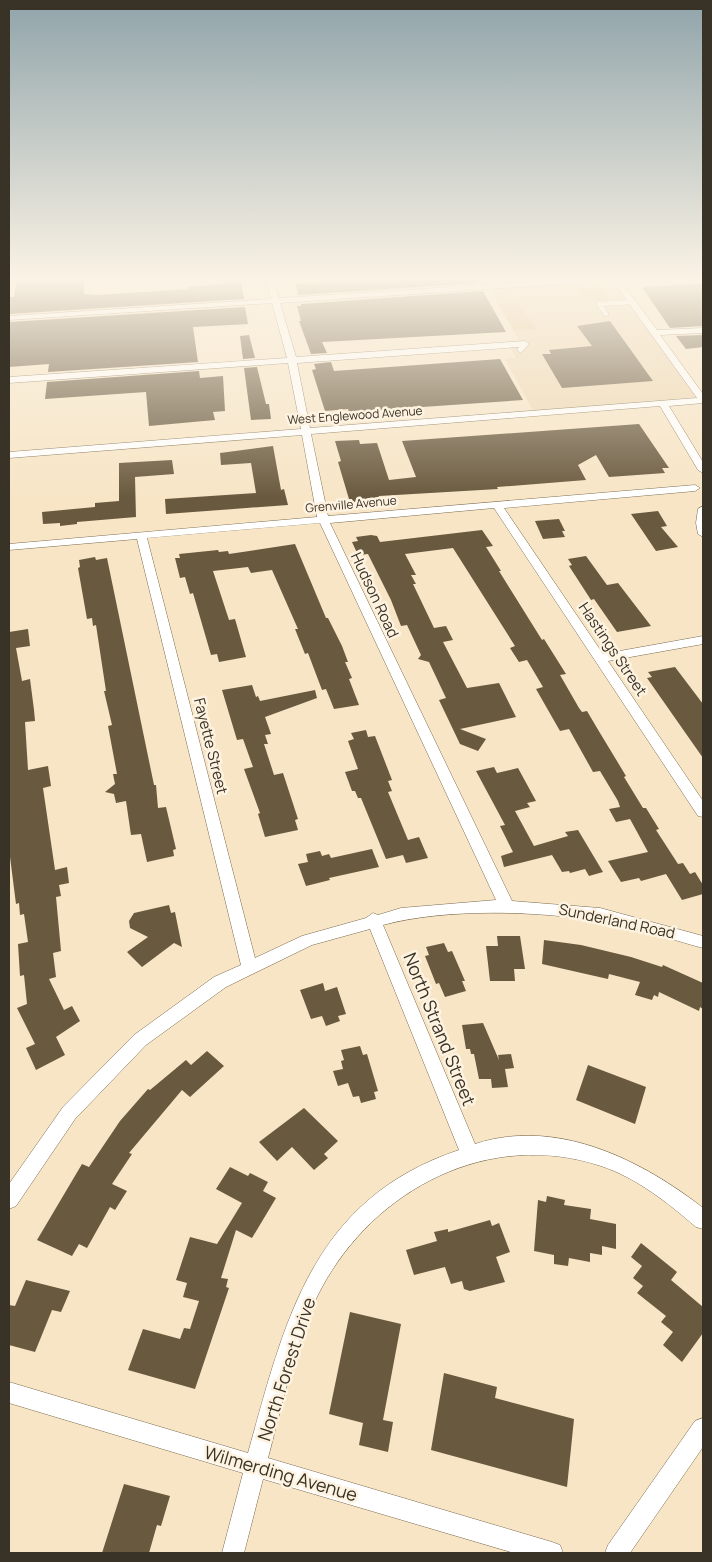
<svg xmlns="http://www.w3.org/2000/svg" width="712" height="1562" viewBox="0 0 712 1562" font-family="Manrope,sans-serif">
<rect width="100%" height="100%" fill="#f7e5c6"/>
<path fill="#edd7b2" d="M593,280H616L703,400L535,414L505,359L516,358L509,345L521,344L489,286Z"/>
<g fill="#e4c99b">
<path d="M601,287L610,300L587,302L579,288Z"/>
<path d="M518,303L537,329L514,331L498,304Z"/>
</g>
<g fill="#69593e">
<path d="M17,280H84V294L98,295L189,289L188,287L224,284L223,280H241L244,299L9,314V297H14Z"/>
<path d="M326,280H476L478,283L298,295L296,284L327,282Z"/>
<path d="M696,284H703V326L670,328L642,287Z"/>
<path d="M483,291L506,332L322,342L327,353L311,354L299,321H301L297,306H301V304Z"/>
<path d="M245,307L248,324L193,327L198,362L48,372L49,364L9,367V322Z"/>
<path d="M610,321L653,381L562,388L542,354H551L549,350L592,346L577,326Z"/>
<path d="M249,335L255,358L243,359L240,336Z"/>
<path d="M703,335V347L686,349L676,336Z"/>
<path d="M500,359L523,400L349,412L348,409L325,411L312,370L316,369L314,364L331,362L334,371Z"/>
<path d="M257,367L266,404H269L271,419L251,420L244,368Z"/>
<path d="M199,371L200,378L223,376L225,411L213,412L215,420L149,426L146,392L45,399L47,382Z"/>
<path d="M639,424L669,468H662L665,473L609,477L596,455L578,465L586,480L497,487L498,489L379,496L380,500L353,502L352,499H349L338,462L341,461L335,441L359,440L360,444L377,443L389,480L416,477L402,441Z"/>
<path d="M273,446L281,490L284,489L288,505L166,514L165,499L256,493L251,463L221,465L220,453Z"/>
<path d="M172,460L174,474L135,477L136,517L77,522V524L60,526V523L43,524L42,512L95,507V503L119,501V463Z"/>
<path d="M658,511L667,526L661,527L678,547L656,551L631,514Z"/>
<path d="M559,519L565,531H562L565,537L543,539L535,521Z"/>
<path d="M482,530L493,546L486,547L501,571H499L542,640L544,639L566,674L560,675L579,708L582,712L587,711L597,728L626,776L624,777L643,808H646L659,829L656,830L678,864L683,863L690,874L695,872L703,885V894L682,900L666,874L641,881L639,878L621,882L608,861L648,852L630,819L616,822L609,809L620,807L618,801L600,771L593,772L569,729L560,731L536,689L543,687L527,660L519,662L510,648L515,646L453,548L405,554L416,575H411L416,584H413L434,628L446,626L453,640L443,642L467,688L499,683L516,717L460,729L486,739L478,751L460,744L439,700L446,698L429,662L418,659L421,655L407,625L401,626L391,600L368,554L358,555L352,542L358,541L356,537L371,535L377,536L380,542Z"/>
<path d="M295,544L326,618H328L342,646L348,662H345L352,678L349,679L359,705L334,709L326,689L322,690L308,653L305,654L295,629H298L272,570L251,573L248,567L213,571L229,620L235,619L246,657L219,662L217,654L211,655L193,593L190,594L185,577L180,578L175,558H180L179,554L218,550L219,552L228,551L229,554Z"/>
<path d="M586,556L607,585L618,583L651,626L617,632L594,599L591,600L569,566L572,565L568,559Z"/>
<path d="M95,557L96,560L107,558L154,785H156L158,808L166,807L176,849L173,850L174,856L147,862L141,834L131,835L126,801L116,803L114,794L105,792L115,784L113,774H117L108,726L112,725L104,691H106L96,625L93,626L92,618L87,619L78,568L80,567L79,560Z"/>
<path d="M28,629L30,646L16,648L22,681L30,679L34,710L35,721L25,722L28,770L48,766L51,786L43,788L55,870L67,867L69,883L59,885L61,896L56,897L61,951L53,953L56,977L49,979L64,1010L72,1006L80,1021L56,1037L65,1055L36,1070L26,1048L35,1044L17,1008L27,1004L24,975L20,976L18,944L28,942L24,914L20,915L19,903L16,904L9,849V632Z"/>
<path d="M675,667L703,704V758L647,678L652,677L648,672Z"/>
<path d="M252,685L256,697L258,696L260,701L315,690L317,698L265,717L271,734L265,735L268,744H264L274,775L283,773L298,819L295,820L298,830L265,837L258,814L260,813L244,769L253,767L243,739L237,740L222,690Z"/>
<path d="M366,730L368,737L375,736L392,780L388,781L392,791L388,792L408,840L419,837L428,858L406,863L403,855L386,859L361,798H358L355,791H352L345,772L358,769L348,741L354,739L351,733Z"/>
<path d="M494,767L497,773L518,768L536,801L527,803L530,807L515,811L534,846L568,836L565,832L578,830L603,872L589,876L585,869L570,873L569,871L562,872L552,855L504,867L501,856L513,852L500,826L505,825L476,771Z"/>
<path d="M372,849L379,867L329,878L330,880L306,886L298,864L308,862L306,854L320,851L322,856L329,854L331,858Z"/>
<path d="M169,905L171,913L175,912L182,947L174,943L142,967L127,952L148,937L130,928L129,921L134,913Z"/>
<path d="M497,936H520L525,969H514L515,981H490L486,946H498Z"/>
<path d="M544,940L581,945L631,957L662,967L663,965L703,983V1009L700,1007L699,1011L659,992L658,997L654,995L652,1000L635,995L640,982L609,974L608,979L542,964Z"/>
<path d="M444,943L448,952L452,951L465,981H462L466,991L445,997L439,983L436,984L425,956L429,955L426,947Z"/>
<path d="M323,983L325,991L337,987L346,1014L338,1016L340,1021L326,1026L322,1016L311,1019L300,990Z"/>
<path d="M483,1023L499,1060L498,1055L511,1054L514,1068L505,1069L508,1087L492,1088L491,1079H479L474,1054H471L470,1049H466L462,1025Z"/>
<path d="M360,1046L363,1055L367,1054L378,1091L374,1092L376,1099L361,1103L359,1096L353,1097L348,1083L338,1086L333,1071L343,1069L341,1061L344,1060L341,1050Z"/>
<path d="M207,1051L224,1066L190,1097L182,1090L129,1153L132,1154L112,1184L127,1191L115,1210L110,1207L87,1248L79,1244L72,1256L37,1240L82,1164L89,1167L120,1121L148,1089L150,1090L186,1060L191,1065Z"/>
<path d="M588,1065L646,1087L635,1124L576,1100Z"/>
<path d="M304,1108L338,1141L324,1154L328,1158L314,1170L292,1147L277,1161L259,1142Z"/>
<path d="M230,1167L248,1176L250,1173L268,1182L263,1191L276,1198L252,1238L236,1230L221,1278L228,1279L226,1287L229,1288L195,1389L128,1370L143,1329L180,1339L184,1328L190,1329L199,1301L183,1297L187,1283L176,1280L190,1237L217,1244L242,1203L216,1189Z"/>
<path d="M547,1196L565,1200L564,1205L591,1209L590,1219L616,1224V1249L602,1246V1255L590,1253V1262L569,1258L568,1266L554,1264V1255L534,1251L538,1200L546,1202Z"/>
<path d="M490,1220L492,1226L499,1223L510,1252L496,1257L505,1282L470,1291L464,1289L462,1281L451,1284L445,1267L414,1275L406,1250L437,1241L434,1232L448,1229V1232Z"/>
<path d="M641,1243L677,1272L671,1280L703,1307V1333L682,1362L663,1345L673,1332L661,1322L666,1316L637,1293L643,1286L633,1278L642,1266L631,1257Z"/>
<path d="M26,1280L70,1291L61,1312L52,1310L35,1352L9,1345V1305L15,1306Z"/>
<path d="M350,1312L401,1324L383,1420L393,1422L388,1452L359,1445L363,1423L329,1414Z"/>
<path d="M444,1373L497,1387L495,1398L574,1419L567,1487L431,1450Z"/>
<path d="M124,1484L170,1496L161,1526L157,1525L149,1553H102Z"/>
</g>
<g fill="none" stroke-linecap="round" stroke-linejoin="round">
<defs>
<path id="service" d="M606,314L599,304L632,302"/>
<g id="minor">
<path d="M266,280H274L279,298L563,280H597L593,282L280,303L296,357L525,341L529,344L521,353L517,350L519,347L297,363L310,428L697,398L612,280H620L657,330L703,328V333L660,335L703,394V403L669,406L703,462V473L698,470L660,406L311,434L328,516L695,485L700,488L695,491L504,508L603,654L703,636V644L608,661L703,801V817L698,816L494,508L330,523L512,901L600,908L703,936V948C669,939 634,926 600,921C536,911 446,908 383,925L475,1144C554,1118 636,1157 698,1204L703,1208V1229L696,1227C668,1203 637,1178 601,1166C490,1129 375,1188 321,1289C296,1336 282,1406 268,1458L552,1542L560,1545L563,1553H514L263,1479L244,1553H222L243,1473L9,1403V1382L248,1453C285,1320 312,1199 459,1150L370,929L312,945L226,987L146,1045L75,1119L16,1206L9,1209V1184L63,1107L134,1035L214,977L241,965L137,539L9,550V544L317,517L302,435L9,458V452L301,429L288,363L9,383V377L287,358L272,303L9,320V316L271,299ZM320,523L496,900L401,908L378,915L373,913L366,918L302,936L255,958L147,538Z"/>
<path d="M703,506V537L698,534L696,523L698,509Z"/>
<path d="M703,1418V1447L630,1553H605L608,1545L695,1421Z"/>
</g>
</defs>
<use href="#service" stroke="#7b6b4f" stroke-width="5"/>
<use href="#minor" stroke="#7b6b4f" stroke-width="1"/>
<use href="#service" stroke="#fff" stroke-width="4.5"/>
<use href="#minor" fill="#fff" fill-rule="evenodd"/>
</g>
<linearGradient id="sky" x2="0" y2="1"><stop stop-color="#90a4aa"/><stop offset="0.56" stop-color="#fbf3e5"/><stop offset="1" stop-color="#fbf3e5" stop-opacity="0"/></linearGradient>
<rect width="712" height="498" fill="url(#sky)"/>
<g text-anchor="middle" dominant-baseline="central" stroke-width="5" stroke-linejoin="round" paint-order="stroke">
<g font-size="12" fill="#393226" stroke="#fef3e0">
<text transform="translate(355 415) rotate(-4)">West Englewood Avenue</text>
<text transform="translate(351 504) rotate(-5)">Grenville Avenue</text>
</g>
<g font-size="15" fill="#393226" stroke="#fef3e0">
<text transform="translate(375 595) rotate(65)">Hudson Road</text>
<text transform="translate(613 649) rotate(56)">Hastings Street</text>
<text transform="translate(211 746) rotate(76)">Fayette Street</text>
<text transform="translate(617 921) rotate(12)">Sunderland Road</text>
</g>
<g font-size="18" fill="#393226" stroke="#fef3e0">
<text transform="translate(440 1029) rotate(68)">North Strand Street</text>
<text transform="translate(286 1369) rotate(-72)">North Forest Drive</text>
<text transform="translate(281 1473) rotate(16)">Wilmerding Avenue</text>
</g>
</g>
<rect width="712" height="1562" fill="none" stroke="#393226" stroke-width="20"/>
</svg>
